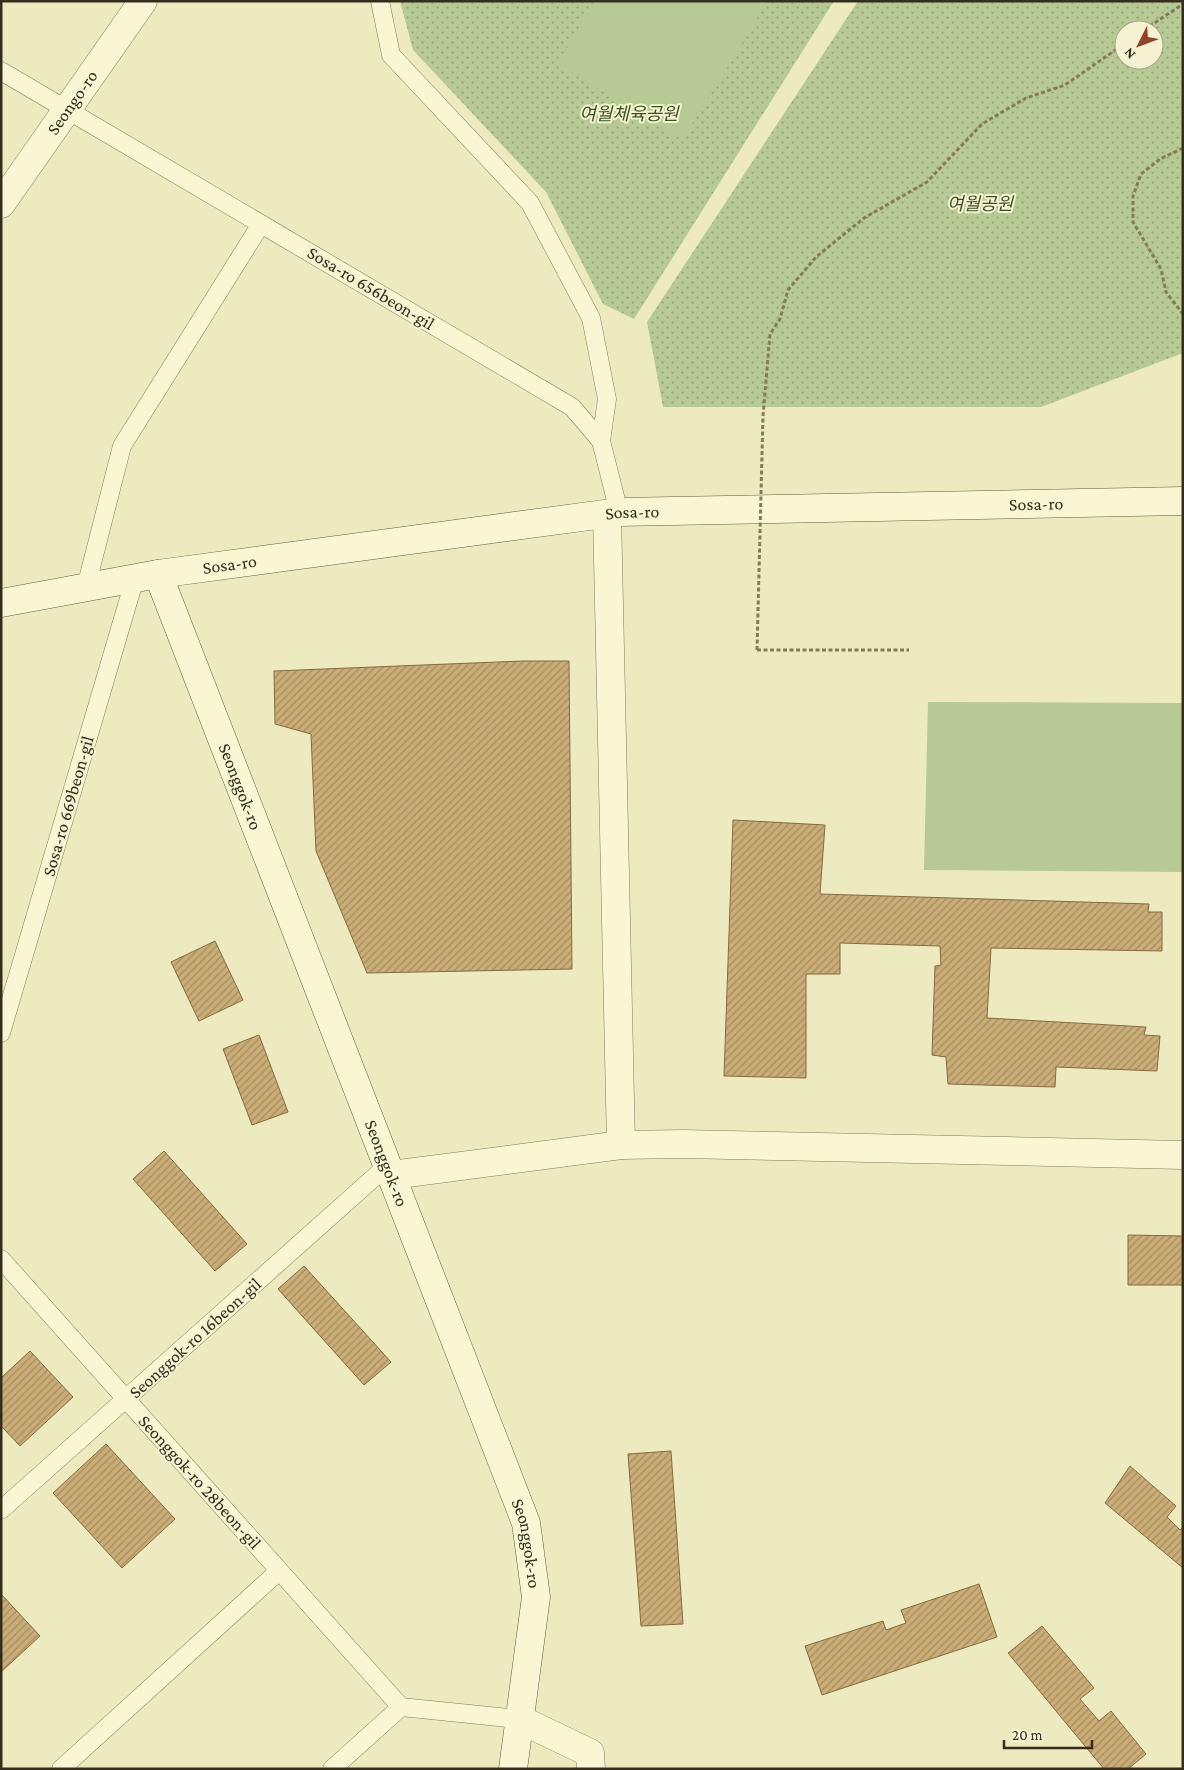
<svg xmlns="http://www.w3.org/2000/svg" width="1184" height="1770" viewBox="0 0 1184 1770" font-family="'Crimson Pro','Noto Sans KR',serif">
<defs>
<pattern id="park-dots" width="8" height="8" patternUnits="userSpaceOnUse" patternTransform="scale(1.25)"><rect width="8" height="8" fill="#b7ca95"/><path d="M2 2h.1M6 6h.1" fill="none" stroke="#96a479" stroke-width="1.8" stroke-linecap="round"/></pattern>
<pattern id="building-hatch" width="6" height="6" patternUnits="userSpaceOnUse" patternTransform="scale(1.25)"><rect width="6" height="6" fill="#caad77"/><path d="M-1 1l2-2M0 6l6-6M5 7l2-2" fill="none" stroke="#a58d61"/></pattern>
</defs>
<rect width="100%" height="100%" fill="#edeac0"/>
<g fill="url(#park-dots)" fill-rule="evenodd">
<path d="M400,1H834L634,319L603,304L546,192L413,50Z"/>
<path d="M858,1H1183V353L1041,407H663L647,322ZM1124,30H1154V60H1124Z"/>
</g>
<g fill="#b7ca95">
<path d="M594,1H768L682,140L558,64Z"/>
<path d="M928,702L1183,703V872L924,870Z"/>
</g>
<g fill="url(#building-hatch)" stroke="#846b3f">
<path d="M523,661H569L572,969L367,973L316,851L311,734L275,724L274,671Z"/>
<path d="M733,820L825,825L820,894L1149,904L1148,912H1162V951L991,948L987,1018L1146,1027L1144,1035L1160,1036L1157,1071L1056,1067L1055,1087L948,1084L946,1057L932,1055L935,966L941,965L940,946L840,943V974H806V1078L724,1076Z"/>
<path d="M215,941L243,1000L199,1021L171,962Z"/>
<path d="M259,1035L288,1112L252,1125L223,1049Z"/>
<path d="M164,1151L247,1244L215,1271L133,1179Z"/>
<path d="M1128,1235L1183,1236V1285H1128Z"/>
<path d="M304,1266L391,1362L364,1385L278,1289Z"/>
<path d="M30,1351L73,1397L20,1446L1,1426V1378Z"/>
<path d="M106,1444L175,1519L122,1568L53,1493Z"/>
<path d="M671,1451L683,1624L641,1626L628,1454Z"/>
<path d="M1130,1466L1176,1506L1167,1517L1180,1530L1183,1528V1568L1105,1503Z"/>
<path d="M979,1584L997,1637L822,1695L805,1646L883,1621L886,1630L906,1623L901,1610Z"/>
<path d="M1,1594L40,1636L1,1672Z"/>
<path d="M1042,1626L1094,1688L1080,1699L1099,1721L1111,1711L1146,1754L1128,1769H1104L1008,1653Z"/>
</g>
<g fill="none" stroke-linecap="round" stroke-linejoin="round">
<defs>
<g id="lane">
<path d="M380,1L391,55L530,203L591,318L607,399L601,441"/>
<path d="M1,71L572,407L601,441L619,512"/>
<path d="M86,587L122,446L261,224"/>
<path d="M1,1033L135,578"/>
<path d="M1,1259L401,1707L519,1719"/>
<path d="M1,1510L388,1165"/>
<path d="M61,1769L279,1571"/>
<path d="M332,1769L401,1707"/>
</g>
<g id="street">
<path id="s1" d="M1,204L143,1"/>
<path d="M607,514L621,1145"/>
<path d="M392,1175L621,1145L683,1144L1183,1155"/>
<path d="M519,1719L590,1753L591,1769"/>
</g>
<g id="secondary">
<path id="s2" d="M158,574L526,1523L536,1597L513,1769"/>
<path id="s3" d="M1,603L158,574L619,512L1183,501"/>
</g>
</defs>
<use href="#lane" stroke="#857b58" stroke-width="19"/>
<use href="#street" stroke="#857b58" stroke-width="29"/>
<use href="#secondary" stroke="#675c3c" stroke-width="29"/>
<g stroke="#857b58" stroke-width="3" stroke-dasharray="4 2.5" stroke-linecap="butt">
<path d="M1144,30L1183,4"/>
<path d="M1183,148L1160,159L1141,174L1133,196V222L1161,269L1166,292L1183,314"/>
<path d="M763,416L770,334L780,319L788,290L816,257L864,218L927,182L982,124L1026,98L1065,85L1124,44"/>
<path d="M757,650H909"/>
</g>
<use href="#lane" stroke="#f8f6d3" stroke-width="18"/>
<use href="#street" stroke="#f8f6d3" stroke-width="28"/>
<use href="#secondary" stroke="#f8f6d3" stroke-width="28"/>
<path stroke="#857b58" stroke-width="3" stroke-dasharray="4 2.5" stroke-linecap="butt" d="M757,650L763,416"/>
</g>
<g text-anchor="middle" dominant-baseline="central" stroke-width="4" stroke-linejoin="round" paint-order="stroke">
<g font-size="18" fill="#352e1d" stroke="#f4f2d0">
<text stroke="none"><textPath href="#s1" startOffset="124">Seongo-ro</textPath></text>
<text transform="translate(371 288) rotate(31)">Sosa-ro 656beon-gil</text>
<text stroke="none"><textPath href="#s3" startOffset="1042">Sosa-ro</textPath></text>
<text stroke="none"><textPath href="#s3" startOffset="638">Sosa-ro</textPath></text>
<text stroke="none"><textPath href="#s3" startOffset="232">Sosa-ro</textPath></text>
<text stroke="none"><textPath href="#s2" startOffset="228">Seonggok-ro</textPath></text>
<text transform="translate(68 806) rotate(-74)">Sosa-ro 669beon-gil</text>
<text stroke="none"><textPath href="#s2" startOffset="632">Seonggok-ro</textPath></text>
<text transform="translate(195 1338) rotate(-42)">Seonggok-ro 16beon-gil</text>
<text transform="translate(200 1482) rotate(48)">Seonggok-ro 28beon-gil</text>
<text stroke="none"><textPath href="#s2" startOffset="1038">Seonggok-ro</textPath></text>
</g>
<g font-size="18" font-style="italic" fill="#3b5124" stroke="#f4f2d0">
<text x="629" y="114">여월체육공원</text>
<text x="980" y="204">여월공원</text>
</g>
</g>
<rect width="1184" height="1770" fill="none" stroke="#352e1d" stroke-width="5"/>
<g transform="translate(1139 45) rotate(228)"><circle r="24" fill="#f4f2d0" stroke="#a8a488"/>
<path d="M0-4L9 19L0 12L-9 19Z" fill="#93422a"/>
<text y="-8" font-size="14" font-weight="bold" text-anchor="middle" fill="#352e1d">N</text>
</g>
<path d="M1004 1740v8h88v-8" fill="none" stroke="#352e1d" stroke-width="2.5"/>
<text x="1012" y="1740" font-size="15" fill="#352e1d" stroke="#f4f2d0" stroke-width="4" paint-order="stroke">20 m</text>
</svg>
